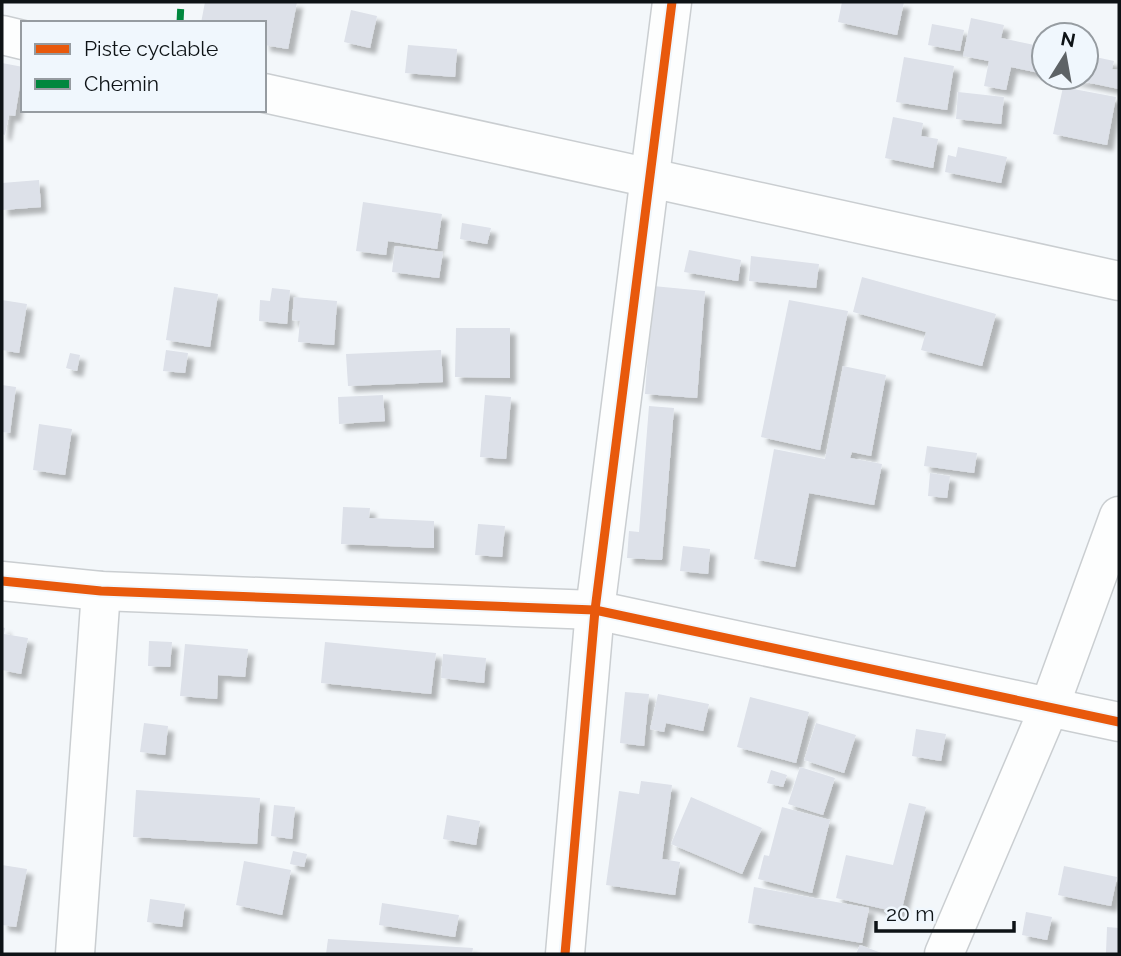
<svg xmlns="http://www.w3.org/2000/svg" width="1121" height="956" viewBox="0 0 1121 956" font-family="Raleway,sans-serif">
<defs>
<filter id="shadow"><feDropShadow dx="6" dy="6" stdDeviation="2" flood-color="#0004"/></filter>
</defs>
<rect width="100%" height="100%" fill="#f3f7fa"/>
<g fill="#dde1e9" filter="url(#shadow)">
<path d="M205,2H297L288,49L264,45V23H201Z"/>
<path d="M842,2H904L897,35L838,22Z"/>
<path d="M351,10L377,16L370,48L344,42Z"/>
<path d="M971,18L1004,25L1001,38L1044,47V74L1011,67L1006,90L984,86L989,61L963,56Z"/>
<path d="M932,24L964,30L960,51L928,45Z"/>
<path d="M408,45L457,49L455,77L405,73Z"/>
<path d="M1086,55L1114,61L1112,69L1119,70V89L1066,78L1086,77Z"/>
<path d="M904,57L954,66L947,110L896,102Z"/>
<path d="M2,63L23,67L15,116L9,115L5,135L2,134Z"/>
<path d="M1063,87L1116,97L1107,145L1053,134Z"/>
<path d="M958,92L1004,97L1001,124L956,119Z"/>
<path d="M893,117L923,123L921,136L938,139L933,168L885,158Z"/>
<path d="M958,147L1007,157L1001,183L945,172L948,155L956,157Z"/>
<path d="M39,180L41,207L2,210V183Z"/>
<path d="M363,202L442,214L437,249L388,241L386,255L356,251Z"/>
<path d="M462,223L491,228L487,244L460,239Z"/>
<path d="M395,246L443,252L439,278L392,272Z"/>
<path d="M689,250L741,260L738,281L684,272Z"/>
<path d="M751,256L819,264L816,288L749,281Z"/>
<path d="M862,277L996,314L982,366L921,350L926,332L853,312Z"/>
<path d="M653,286L705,291L697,398L645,394Z"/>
<path d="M174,287L218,294L210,347L166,340Z"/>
<path d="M272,288L290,290L287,324L259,321L260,300L270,301Z"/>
<path d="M294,297L337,301L334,345L298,342L300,321L292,320Z"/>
<path d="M2,300L27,304L19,353L2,350Z"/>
<path d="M789,300L848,311L820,450L761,437Z"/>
<path d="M456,328H510V378L455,377Z"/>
<path d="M166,350L188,353L185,373L163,371Z"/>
<path d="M441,350L443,382L348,386L346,354Z"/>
<path d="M70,353L80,355L77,371L66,368Z"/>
<path d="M843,366L886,375L871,456L852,452L850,458L882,464L874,505L809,493L795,567L754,559L774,449L825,459Z"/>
<path d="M2,385L16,387L10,433L2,432Z"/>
<path d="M383,395L385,421L339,424L338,397Z"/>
<path d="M485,395L511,397L506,459L480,457Z"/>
<path d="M649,406L674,408L662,560L627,558L629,531L639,532Z"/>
<path d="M39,424L72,429L65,475L33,470Z"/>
<path d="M927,446L977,453L974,473L924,466Z"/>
<path d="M930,473L950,476L947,498L928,496Z"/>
<path d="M343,507L370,508L369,518L434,521V548L341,544Z"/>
<path d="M478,524L505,526L502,557L475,555Z"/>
<path d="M683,546L710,549L708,574L680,571Z"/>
<path d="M2,627L5,628L4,634L28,638L21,674L2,670Z"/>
<path d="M149,641L172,642L170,667L148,666Z"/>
<path d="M325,642L436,653L431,694L321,683Z"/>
<path d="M185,644L248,649L245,677L218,675L217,699L180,696Z"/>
<path d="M443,654L486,658L484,683L441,678Z"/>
<path d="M625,692L649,694L644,746L620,743Z"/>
<path d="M658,694L709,704L703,731L666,723L664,732L650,729Z"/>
<path d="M750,697L809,712L796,763L737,747Z"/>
<path d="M144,723L168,726L165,755L140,752Z"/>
<path d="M816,723L856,735L844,773L804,760Z"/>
<path d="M916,729L946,734L941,761L912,756Z"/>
<path d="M800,767L835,778L823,815L788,804Z"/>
<path d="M771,770L787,775L783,787L767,783Z"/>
<path d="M641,781L672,785L662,859L680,862L675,895L606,885L619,791L639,794Z"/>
<path d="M136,790L260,798L257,844L133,837Z"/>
<path d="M691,797L762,828L742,874L671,844Z"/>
<path d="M909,803L926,807L901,913L836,898L846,855L893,865Z"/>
<path d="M274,805L295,807L292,839L271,836Z"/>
<path d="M782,807L830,820L812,893L758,879L764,855L769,856Z"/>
<path d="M447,815L480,821L476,845L443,839Z"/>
<path d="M293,851L307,854L304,867L290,864Z"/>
<path d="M244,861L291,870L282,915L236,905Z"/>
<path d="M2,865L27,869L16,927L2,925Z"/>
<path d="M1064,866L1117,877L1111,906L1058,895Z"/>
<path d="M754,887L869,908L862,943L748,923Z"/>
<path d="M150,899L185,904L182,927L147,922Z"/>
<path d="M382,903L459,915L455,937L379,925Z"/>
<path d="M1026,912L1052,917L1047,940L1022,935Z"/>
<path d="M1107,927L1119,928V953H1106Z"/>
<path d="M328,939L473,948L472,954H326Z"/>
<path d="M860,945L884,954H856Z"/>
</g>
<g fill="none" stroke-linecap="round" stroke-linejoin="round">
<defs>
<g id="minor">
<path d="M2,35L23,40"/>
<path d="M264,93L1119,281"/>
<path d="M2,581L101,591L595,610L1119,722"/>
<path d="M75,954L101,591"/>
<path d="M565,954L595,610L672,2"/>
<path d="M944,954L1049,708L1119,516"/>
</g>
</defs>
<use href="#minor" stroke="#caced1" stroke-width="41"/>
<use href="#minor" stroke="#fdfefe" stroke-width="38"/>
<path stroke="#00873e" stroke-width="7" stroke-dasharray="14 7" stroke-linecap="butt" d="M180,23L181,2"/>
<defs>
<g id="cycleway">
<path d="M2,581L101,591L595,610L1119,722"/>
<path d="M565,954L595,610L672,2"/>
</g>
</defs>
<use href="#cycleway" stroke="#f0f7fd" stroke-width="13"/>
<use href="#cycleway" stroke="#e8590c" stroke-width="9"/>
</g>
<rect width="1121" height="956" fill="none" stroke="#0e1316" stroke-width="7"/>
<rect x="21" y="21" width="245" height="91" fill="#f0f7fd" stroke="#969ca1" stroke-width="2"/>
<rect x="35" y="44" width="35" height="10" fill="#e8590c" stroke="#969ca1" stroke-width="2"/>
<text x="84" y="56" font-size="21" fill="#0e1316">Piste cyclable</text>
<rect x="35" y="79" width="35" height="10" fill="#00873e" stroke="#969ca1" stroke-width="2"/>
<text x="84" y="91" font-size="21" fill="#0e1316">Chemin</text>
<g transform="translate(1065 56) rotate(11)"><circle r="33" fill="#f0f7fd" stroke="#969ca1" stroke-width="2"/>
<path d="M0-5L12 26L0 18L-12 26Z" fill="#5e6366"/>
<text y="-10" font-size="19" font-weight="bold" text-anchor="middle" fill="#0e1316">N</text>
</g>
<path d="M876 921v10h138v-10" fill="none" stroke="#0e1316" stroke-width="3.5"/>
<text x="886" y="921" font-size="21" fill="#0e1316" stroke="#f0f7fd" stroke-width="5" paint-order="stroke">20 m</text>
</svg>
